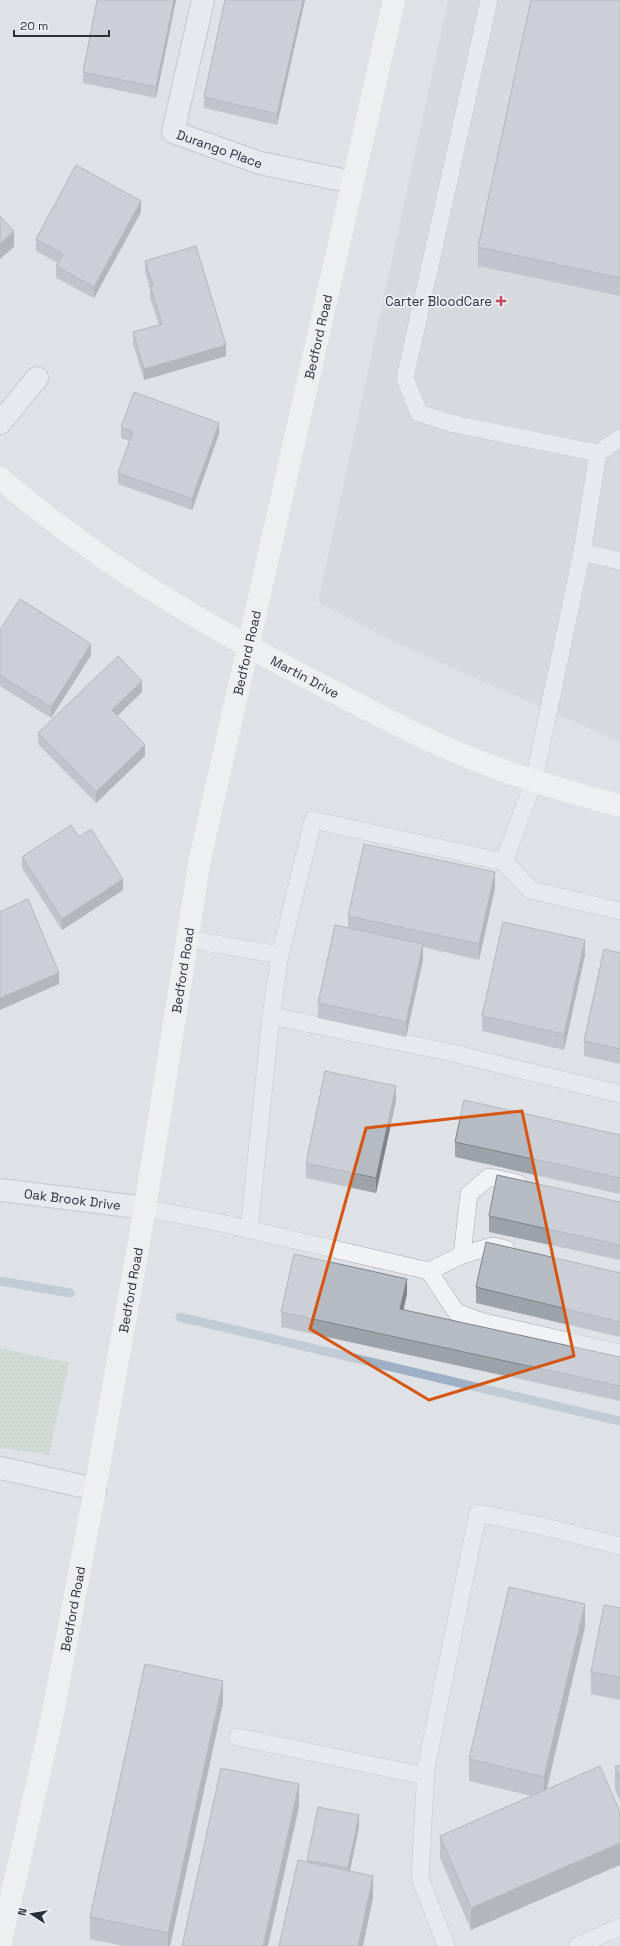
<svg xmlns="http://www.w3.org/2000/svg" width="620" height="1946" viewBox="0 0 620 1946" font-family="'Space Grotesk',sans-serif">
<defs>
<pattern id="park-dots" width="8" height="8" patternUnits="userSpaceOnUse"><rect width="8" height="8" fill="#c4d0c0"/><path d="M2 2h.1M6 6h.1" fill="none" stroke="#a8b3a6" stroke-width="1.8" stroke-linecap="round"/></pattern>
</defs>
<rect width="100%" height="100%" fill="#dee1e6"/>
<path fill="#ccd0d8" d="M448,0H620V742L396,643L318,602Z"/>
<path fill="url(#park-dots)" d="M0,1348L69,1363L49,1455L0,1448Z"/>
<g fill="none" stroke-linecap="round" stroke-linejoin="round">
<g stroke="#9cafc4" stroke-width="9">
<path d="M0,1281L70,1293"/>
<path d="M180,1317L620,1421"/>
</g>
<defs>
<g id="lane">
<path d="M489,0L405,378L419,413L450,423L598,453"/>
<path d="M582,552L620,561"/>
<path d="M504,862L534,780L582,552L598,453L620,438"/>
<path d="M187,939L280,955"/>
<path d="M271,1016L444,1051L620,1094"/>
<path d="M145,1208L221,1223L429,1271L462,1255L493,1246L506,1249"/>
<path d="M249,1230L271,1016L280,955L313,820L504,862L531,890L620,911"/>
<path d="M462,1255L469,1194L489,1177L518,1183"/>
<path d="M429,1271L456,1312L480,1321L620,1353"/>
<path d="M238,1737L425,1776"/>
<path d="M446,1946L420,1878L426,1768L478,1513L550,1528L620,1546"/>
<path d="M577,1946L620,1927"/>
</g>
<g id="street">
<path id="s1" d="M203,0L173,132L260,163L352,182"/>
<path d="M0,423L37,378"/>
<path id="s2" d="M0,1190L145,1208"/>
<path d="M0,1468L95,1489"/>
</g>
</defs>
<use href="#lane" stroke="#a4a8b0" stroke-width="18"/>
<use href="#street" stroke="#a4a8b0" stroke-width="24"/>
<use href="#lane" stroke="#f0f2f5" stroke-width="17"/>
<use href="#street" stroke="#f0f2f5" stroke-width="22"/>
<g stroke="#fff" stroke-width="22">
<path id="s3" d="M0,478C93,558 194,619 302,675C361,706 420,739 481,762C526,780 574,793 620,806"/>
<path id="s4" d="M0,1946L52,1718L95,1489L145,1208L200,859L394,0"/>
</g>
</g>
<g fill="#9da1a8">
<path d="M176,0L156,98L83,83V72Z"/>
<path d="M305,0L277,125L204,108V97Z"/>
<path d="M620,0V296L478,266V247Z"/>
<path d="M141,212L94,298L56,278V266L58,263L36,251V239Z"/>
<path d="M145,261L226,356L144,380L133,343V332L159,325L150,298V289L145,272Z"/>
<path d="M121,427L219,434L192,510L118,484V473L129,441L121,438Z"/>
<path d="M0,630L91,655L51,718L0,686Z"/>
<path d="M142,692L117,716L145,756L96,803L38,744V733Z"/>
<path d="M79,837L123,890L62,930L22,868V857Z"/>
<path d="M495,888L479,960L423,947V960L406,1037L318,1018V1003L348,928V916Z"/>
<path d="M620,953V1064L584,1056V1041Z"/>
<path d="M585,955L564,1050L482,1031V1016Z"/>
<path d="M396,1101L376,1193L306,1178V1163Z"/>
<path d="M620,1135V1194L455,1157V1142Z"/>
<path d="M620,1202V1260L489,1232V1216Z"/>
<path d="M620,1273V1337L476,1303V1287Z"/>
<path d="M407,1294L403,1310L620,1357V1401L281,1327V1312Z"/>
<path d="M620,1608V1700L591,1694V1672Z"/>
<path d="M585,1627L547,1789L471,1930L440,1858V1836L532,1796L469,1781V1759Z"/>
<path d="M223,1703L170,1946H124L90,1939V1917Z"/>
<path d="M620,1765V1801L615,1789V1767Z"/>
<path d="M359,1827L350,1871L373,1898L307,1862V1860Z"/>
</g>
<g fill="#7f8388">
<path d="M174,0H176L156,98V87Z"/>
<path d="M303,0H305L277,125V114Z"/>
<path d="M141,201V212L94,298V287Z"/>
<path d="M14,231V247L0,259V244Z"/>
<path d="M226,345V356L144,380V369Z"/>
<path d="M219,423V434L192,510V499Z"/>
<path d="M91,644V655L51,718V707Z"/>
<path d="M142,681V692L112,721V710Z"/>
<path d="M145,745V756L96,803V792Z"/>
<path d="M495,872V888L479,960V944Z"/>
<path d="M123,879V890L62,930V919Z"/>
<path d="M585,940V955L564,1050V1034Z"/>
<path d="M423,944V960L406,1037V1022Z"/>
<path d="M59,973V984L0,1010V998Z"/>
<path d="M396,1086V1101L376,1193V1178Z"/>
<path d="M407,1279V1294L400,1325V1309Z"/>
<path d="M585,1604V1627L544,1799V1777Z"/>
<path d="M223,1681V1703L170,1946H168V1933Z"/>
<path d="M299,1784V1807L268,1946H263Z"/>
<path d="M359,1815V1827L348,1880V1868Z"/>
<path d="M620,1843V1865L471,1930V1908Z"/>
<path d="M373,1876V1898L363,1946H358Z"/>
</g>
<g fill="#b6bbc3" stroke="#7f8388">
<path d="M97,0H174L156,87L83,72Z"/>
<path d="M225,0H303L277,114L204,97Z"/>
<path d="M531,0H620V278L478,247Z"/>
<path d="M76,165L141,201L94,287L56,266L63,254L36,239Z"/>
<path d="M0,216L14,231L0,244Z"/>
<path d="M196,246L226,345L144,369L133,332L162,324L150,286H153L145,261Z"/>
<path d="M134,392L219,423L192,499L118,473L133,432L121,427Z"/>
<path d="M20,599L91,644L51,707L0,675V630Z"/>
<path d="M118,656L142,681L112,710L145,745L96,792L38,733Z"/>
<path d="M71,825L79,837L91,829L123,879L62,919L22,857Z"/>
<path d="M364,844L495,872L479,944L348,916Z"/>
<path d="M28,899L59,973L0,998V912Z"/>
<path d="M503,922L585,940L564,1034L482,1016Z"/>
<path d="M335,925L423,944L406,1022L318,1003Z"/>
<path d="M604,949L620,953V1049L584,1041Z"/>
<path d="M325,1071L396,1086L376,1178L306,1163Z"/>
<path d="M464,1100L620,1135V1178L455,1142Z"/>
<path d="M497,1175L620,1202V1245L489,1216Z"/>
<path d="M486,1242L620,1273V1322L476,1287Z"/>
<path d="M294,1254L407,1279L400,1309L620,1357V1386L281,1312Z"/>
<path d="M509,1587L585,1604L544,1777L469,1759Z"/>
<path d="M604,1605L620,1608V1677L591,1672Z"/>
<path d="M145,1664L223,1681L168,1933L90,1917Z"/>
<path d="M620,1765V1779L615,1767Z"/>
<path d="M600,1766L620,1812V1843L471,1908L440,1836Z"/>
<path d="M221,1768L299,1784L263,1946H182Z"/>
<path d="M318,1807L359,1815L348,1868L307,1860Z"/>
<path d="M298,1860L373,1876L358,1946H279Z"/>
</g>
<path d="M0 0H620V1946H0ZM522,1111L574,1356L429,1400L310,1329L366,1128Z" fill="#dee1e6" fill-opacity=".55" fill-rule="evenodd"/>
<path fill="none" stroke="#d55511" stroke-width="3" stroke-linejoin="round" d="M522,1111L574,1356L429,1400L310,1329L366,1128Z"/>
<path fill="#c24c5d" stroke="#edf0f4" stroke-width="1.5" d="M499 295h4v4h4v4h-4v4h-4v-4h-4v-4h4z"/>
<g text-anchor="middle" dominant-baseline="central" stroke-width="3.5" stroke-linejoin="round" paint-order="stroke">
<g font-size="13" fill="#29303c" stroke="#edf0f4">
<text stroke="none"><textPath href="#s1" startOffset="185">Durango Place</textPath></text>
<text stroke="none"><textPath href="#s4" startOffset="1641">Bedford Road</textPath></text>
<text stroke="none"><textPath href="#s4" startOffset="1317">Bedford Road</textPath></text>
<text stroke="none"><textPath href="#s3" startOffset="365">Martin Drive</textPath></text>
<text stroke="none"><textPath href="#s4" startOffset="993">Bedford Road</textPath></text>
<text stroke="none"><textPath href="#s2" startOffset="73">Oak Brook Drive</textPath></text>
<text stroke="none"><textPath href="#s4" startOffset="669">Bedford Road</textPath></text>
<text stroke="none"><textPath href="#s4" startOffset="345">Bedford Road</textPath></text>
</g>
<g font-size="13" fill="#29303c" stroke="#edf0f4" text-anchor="end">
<text x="492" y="301">Carter BloodCare</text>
</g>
</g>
<g transform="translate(32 1914) rotate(282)" stroke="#edf0f4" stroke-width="3" paint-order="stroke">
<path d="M0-3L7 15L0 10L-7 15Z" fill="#29303c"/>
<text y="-6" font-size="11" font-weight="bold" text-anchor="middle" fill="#29303c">N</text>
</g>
<path d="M14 30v6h95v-6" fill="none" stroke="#29303c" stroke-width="2"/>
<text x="20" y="30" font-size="12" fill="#29303c" stroke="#edf0f4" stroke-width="3" paint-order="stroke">20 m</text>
</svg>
